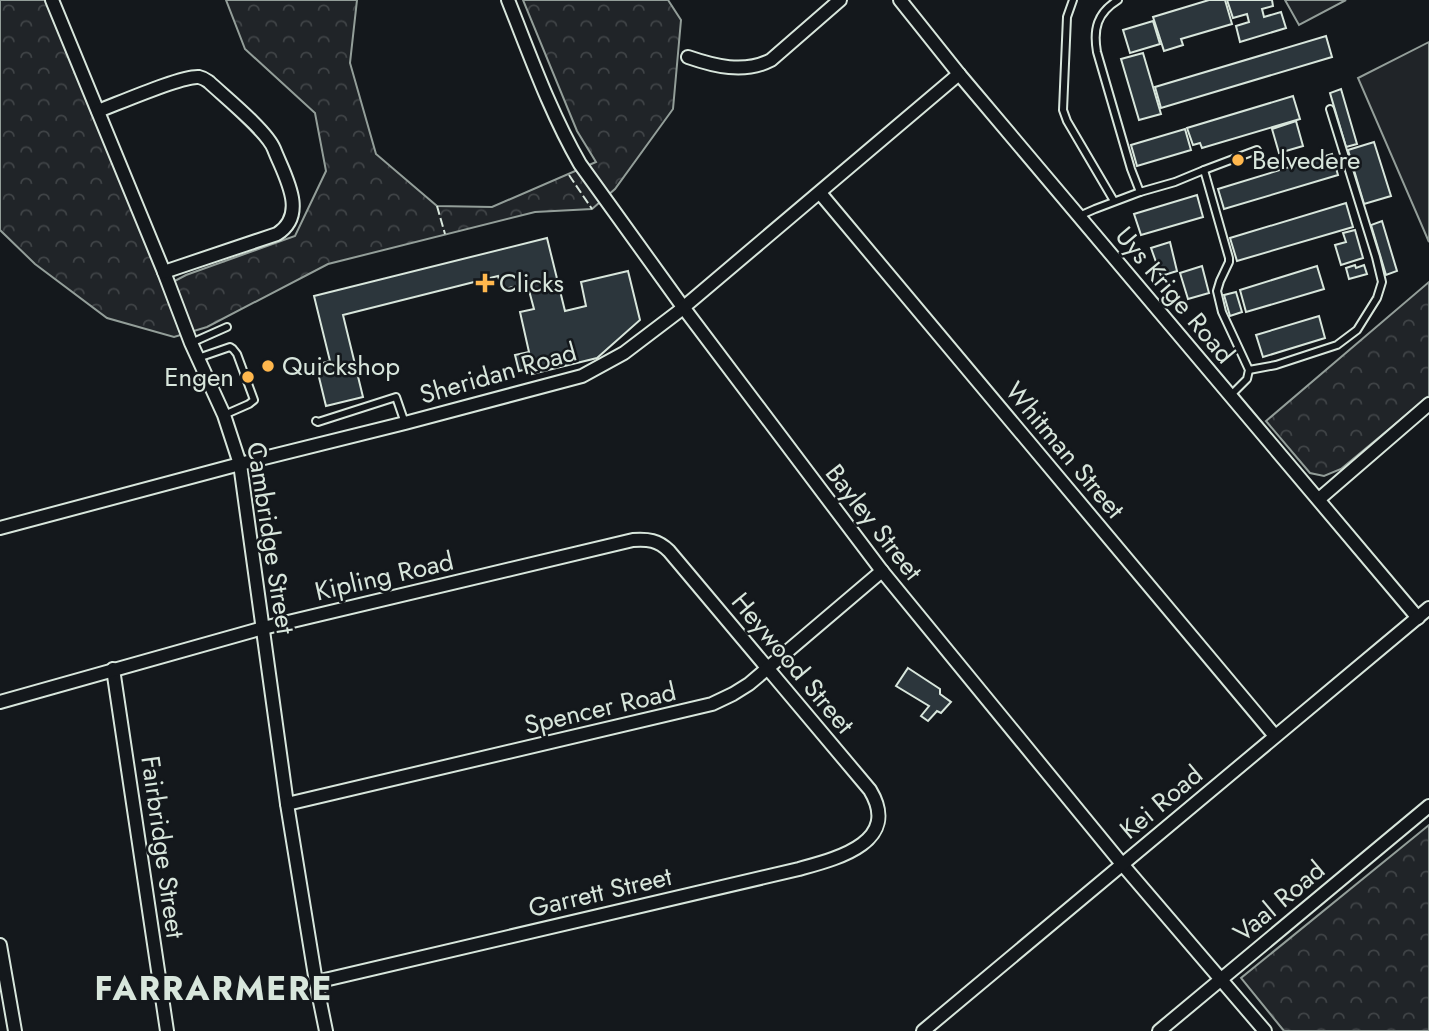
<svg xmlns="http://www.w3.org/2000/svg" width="1429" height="1031" viewBox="0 0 1429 1031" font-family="Jost,sans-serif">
<defs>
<pattern id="forest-crowns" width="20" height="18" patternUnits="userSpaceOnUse" patternTransform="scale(1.75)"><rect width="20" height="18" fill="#202428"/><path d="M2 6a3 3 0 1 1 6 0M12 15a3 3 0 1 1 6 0" fill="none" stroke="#404447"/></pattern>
</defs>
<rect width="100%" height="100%" fill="#14181c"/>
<g fill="url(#forest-crowns)" stroke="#939e99" stroke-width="2">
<path d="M0,0H49L169,284L186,275L295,236L326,171L315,113L245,49L226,0H357L350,63L376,154L437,206L492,207L596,162L577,131L523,0H668L681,20L673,109L615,189L592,209L535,212L328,264L207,327L174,337L107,318L35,264L0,230Z"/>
<path d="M1429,282V396L1341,469L1324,476L1310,473L1266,421Z"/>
<path d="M1429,825V1031H1284L1241,978Z"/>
</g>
<g fill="#202428" stroke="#939e99" stroke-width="2">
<path d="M1285,0H1346L1299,25Z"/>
<path d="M1429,42V242L1358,78Z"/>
</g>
<g fill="#2c363c" stroke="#d8e6dc" stroke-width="2">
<path d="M1209,0H1225L1232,24L1181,39L1183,45L1164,51L1153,17Z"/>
<path d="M1227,0H1272L1273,6L1262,9L1264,17L1281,12L1286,28L1240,42L1236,26L1249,22L1247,14L1233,18Z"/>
<path d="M1153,21L1160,44L1130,53L1123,30Z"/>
<path d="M1326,36L1332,57L1161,108L1155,87Z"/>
<path d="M1143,53L1161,114L1139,120L1121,59Z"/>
<path d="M1341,89L1357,144L1346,147L1330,93Z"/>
<path d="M1293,96L1300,119L1202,148L1200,143L1193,145L1187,128Z"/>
<path d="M1296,121L1303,146L1279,153L1272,129Z"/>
<path d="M1185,129L1191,150L1137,166L1131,145Z"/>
<path d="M1374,142L1391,196L1364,204L1348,150Z"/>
<path d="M1332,154L1338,175L1224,209L1218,189Z"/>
<path d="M1197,195L1203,217L1141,235L1134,214Z"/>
<path d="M1346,203L1353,227L1237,261L1230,238Z"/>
<path d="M1382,221L1397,271L1386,275L1371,225Z"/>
<path d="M1355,230L1363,258L1341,265L1335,245L1346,242L1343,233Z"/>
<path d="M547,238L565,311L586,306L581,282L628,271L640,320L597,358L532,374L531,368L519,371L515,355L529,352L520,312L534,309L527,283L502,290L498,276L343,315L363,397L326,406L316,365L330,361L314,296Z"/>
<path d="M1170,242L1177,271L1161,276L1151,248Z"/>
<path d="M1355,265L1356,268L1364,265L1367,274L1349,279L1346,268Z"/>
<path d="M1202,266L1209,293L1188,299L1180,273Z"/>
<path d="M1317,266L1324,289L1246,312L1240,290Z"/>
<path d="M1236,292L1242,312L1230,316L1224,295Z"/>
<path d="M1319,316L1325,338L1263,357L1256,335Z"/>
<path d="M908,668L940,689V694L951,702L941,713L937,711L928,721L921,716L929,706L896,686Z"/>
</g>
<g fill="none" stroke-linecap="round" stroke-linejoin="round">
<defs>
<g id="service">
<path d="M1073,0L1067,17L1063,110L1067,121L1114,201"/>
<path d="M1118,0C1097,13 1093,29 1097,52L1131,169L1140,192L1175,182L1204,170L1229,258V262L1220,281L1217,291L1222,312L1249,370L1247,379L1230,396"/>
<path d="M1204,170L1257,150"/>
<path d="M1079,216L1095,209L1140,192"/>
<path d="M191,343L227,327"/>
<path d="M198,358L230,347L233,349L237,354L254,400L249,404L224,415"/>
<path d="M1249,370L1276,365L1337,345L1357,330L1377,298L1382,282L1376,257L1330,109"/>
<path d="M316,421L318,422L396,397L405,423"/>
</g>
<g id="minor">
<path d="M52,0L164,272L191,343L224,415L240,464L287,804L316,982L326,1031"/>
<path d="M508,0C530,55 550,112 580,164L683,307L882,571L1122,864L1265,1031"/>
<path d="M900,0L959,74L1418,618"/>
<path d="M688,57C714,66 744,74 771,60L840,0"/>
<path d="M98,111C117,104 183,75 199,77C204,78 205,79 209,82C225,97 267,131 274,149C284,175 309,214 277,234L164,272"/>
<path d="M820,193L1275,736"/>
<path d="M1319,499L1429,404"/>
<path d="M0,528L240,464L405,423L582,376L624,353L678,312L959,74"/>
<path d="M113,669L167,1031"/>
<path d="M0,702L263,628L633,540C648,539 658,540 669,551L870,790C902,843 835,859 799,869L316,982"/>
<path d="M287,804L712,704L733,694L749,684L882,571"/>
<path d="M0,945L15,1031"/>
<path d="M923,1031L1429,608"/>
<path d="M1159,1031L1429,806"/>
</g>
</defs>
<use href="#service" stroke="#d8e6dc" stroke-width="10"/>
<use href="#minor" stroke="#d8e6dc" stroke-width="16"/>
<use href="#service" stroke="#14181c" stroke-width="6"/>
<use href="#minor" stroke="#14181c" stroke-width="12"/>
<g stroke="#d8e6dc" stroke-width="2" stroke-dasharray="9 3.5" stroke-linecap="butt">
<path d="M569,175L592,209"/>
<path d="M437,206L445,234"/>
</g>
</g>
<g fill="#ffb74d" stroke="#14181c" stroke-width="2.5">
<circle cx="1238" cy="160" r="7"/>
<path d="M481.5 272.5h7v7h7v7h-7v7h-7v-7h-7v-7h7z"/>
<circle cx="268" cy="366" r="7"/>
<circle cx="248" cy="377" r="7"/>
</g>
<g text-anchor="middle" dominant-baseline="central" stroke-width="5" stroke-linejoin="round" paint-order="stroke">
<g font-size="26" fill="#d8e6dc" stroke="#14181c" text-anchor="start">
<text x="1252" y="160">Belvedere</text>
<text x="499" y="283">Clicks</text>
<text x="282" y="366">Quickshop</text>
<text x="234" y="377" text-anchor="end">Engen</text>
</g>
<g font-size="26" fill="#d8e6dc" stroke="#14181c">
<text transform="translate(1175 295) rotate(50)">Uys Krige Road</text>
<text transform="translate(498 373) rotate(-16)">Sheridan Road</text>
<text transform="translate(1065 450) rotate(50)">Whitman Street</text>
<text transform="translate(874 522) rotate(52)">Bayley Street</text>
<text transform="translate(271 538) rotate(81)">Cambridge Street</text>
<text transform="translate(384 576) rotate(-13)">Kipling Road</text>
<text transform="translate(793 663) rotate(50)">Heywood Street</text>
<text transform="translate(600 708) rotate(-13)">Spencer Road</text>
<text transform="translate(1161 802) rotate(-40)">Kei Road</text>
<text transform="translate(163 847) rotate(82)">Fairbridge Street</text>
<text transform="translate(600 892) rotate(-13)">Garrett Street</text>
<text transform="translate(1279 901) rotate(-40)">Vaal Road</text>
</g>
<g font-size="33" font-weight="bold" letter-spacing="2" fill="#d8e6dc" stroke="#14181c">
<text x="214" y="988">FARRARMERE</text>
</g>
</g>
</svg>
